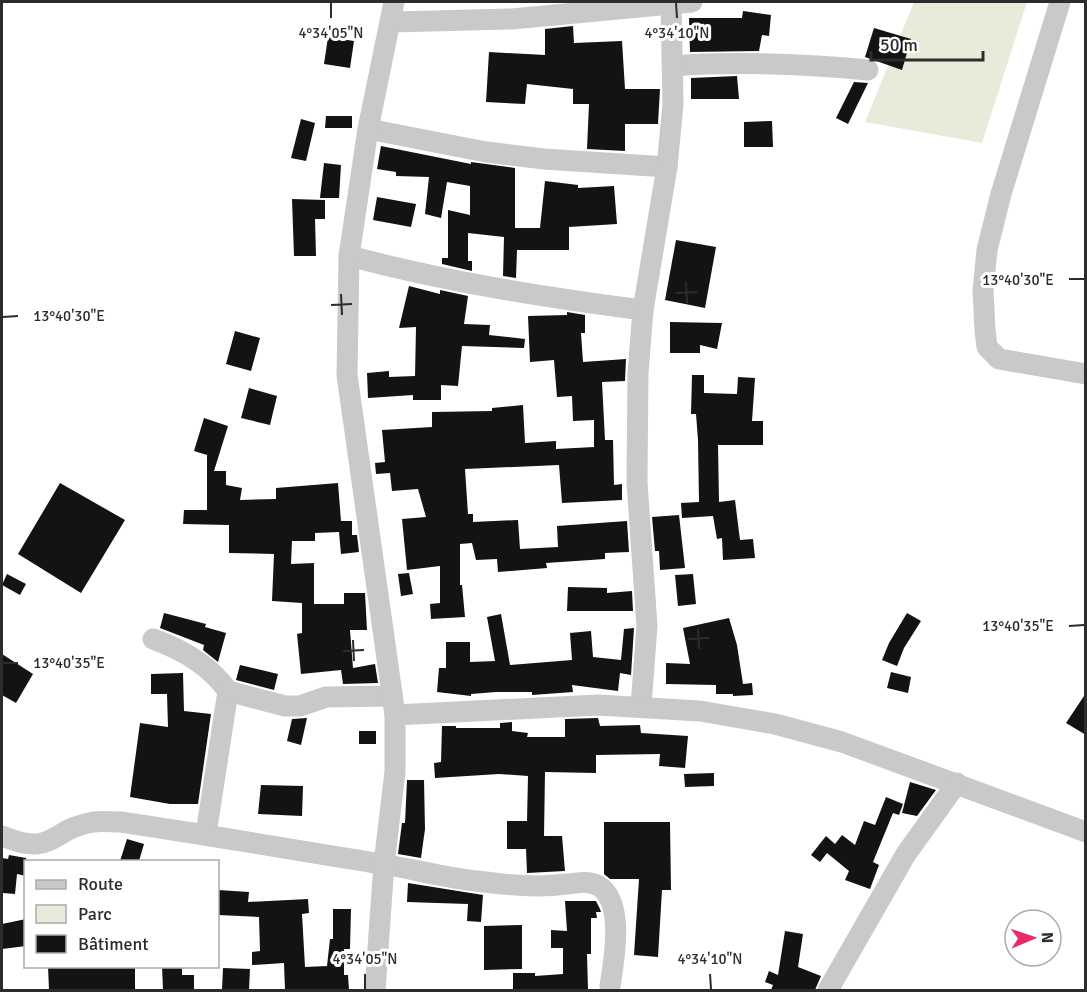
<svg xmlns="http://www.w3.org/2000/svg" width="1087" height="992" viewBox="0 0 1087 992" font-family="Signika,sans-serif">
<rect width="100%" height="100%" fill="#fff"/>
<path fill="#e8ebd9" d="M914,2H1027L982,143L865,122Z"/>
<g fill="#131313">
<path d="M743,11L771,15L769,36L762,35L759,51L690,52L689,18H742Z"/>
<path d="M573,26L574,43L622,41L625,89H660L658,124H625V151L587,149L589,104H573V89L527,84L525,104L486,102L489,52L545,55V29Z"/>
<path d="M874,28L911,39L902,70L865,57Z"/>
<path d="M328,37L354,41L350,68L324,64Z"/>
<path d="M737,76L739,99H691V78Z"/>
<path d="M854,82L868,83L848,124L836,118Z"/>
<path d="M326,116H352V128H325Z"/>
<path d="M301,119L315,123L306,161L291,158Z"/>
<path d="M772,121L773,147H744V122Z"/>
<path d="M381,146L471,164V162L515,168V228H540L545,181L578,185V188L614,186L617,224L569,227V250H517L516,278L503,276L504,237L468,233V261H472V271L442,264V258H448V210L470,215V186L447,182L441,218L425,214L429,177L396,176V172L377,169Z"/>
<path d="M324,163L341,165L339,198H320Z"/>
<path d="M377,197L416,204L411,227L373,220Z"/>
<path d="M292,199L325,200V219H315L316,256H294Z"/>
<path d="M676,240L716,247L705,308L665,300Z"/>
<path d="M409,286L440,294V290L468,296L464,324L490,325L489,335L525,339L524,348L462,346L458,386L441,385V400H413V395L368,398L367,373L389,371V377L415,376L416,327L399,328Z"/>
<path d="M567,312L585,315V333H581L583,362L626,359L625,381L602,382L605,440H613L614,485L622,484V500L562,503L559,465L465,469L468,514H473V522L518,520L520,549L558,547L557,526L627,521L629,552L605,553V559L546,563L547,568L498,572L497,559L476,560L472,543L460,544V585H462L465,617L431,619L430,604L440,603V566L407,570L402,519L426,517L418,489L392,491L390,473L376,474L375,463L385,462L382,430L432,427V412L492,411V408L523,405L525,443L556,441V449L594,447V420L573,421L572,396L557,397L554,360L530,362L528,316L567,315Z"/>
<path d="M670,322L722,323L717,349L700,345V353H670Z"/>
<path d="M235,331L260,338L251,371L226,364Z"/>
<path d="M692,375H704V393L737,394L738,377L755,378L752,421H763V445H718L719,502L735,500L740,540L753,539L755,558L723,560L722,538L717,539L713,516L682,518L681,503L699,502L698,440L696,414H691Z"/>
<path d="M249,388L277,396L270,425L241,418Z"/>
<path d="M204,418L228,426L214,471H226V485L242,488L240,500L276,499V488L338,483L341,521H352V535H357L359,552L341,554L339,532L315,533V541H292L291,564L314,563V604H344V593H365L367,630H350L353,668L375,664L378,683L343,684L341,670L301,674L297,634L302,633V603L272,601L274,554L229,553V525L183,524L184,510H207V455L194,451Z"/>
<path d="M60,483L125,520L81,593L18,554Z"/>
<path d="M679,515L685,568L660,570L659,551H655L652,517Z"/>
<path d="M409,573L413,594L401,596L398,574Z"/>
<path d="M7,574L26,584L20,595L2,585Z"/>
<path d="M693,574L696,604L678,606L675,575Z"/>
<path d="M568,587L607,588V593L632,591L633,611H567Z"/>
<path d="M164,613L206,624L205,627L226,633L218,662L203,650L204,645L160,628Z"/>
<path d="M907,613L921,621L904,648L897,666L882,660L889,643Z"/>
<path d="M501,614L510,665L572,660L570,633L591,631L593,657L621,660L624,629L634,628L631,675L620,673L618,691L572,685L573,692L532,695V692H496L471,694V696L437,692L439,668H446V642H470V662L495,661L487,617Z"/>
<path d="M729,618L737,645L743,684L752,683L753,695L733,696V694H716V685L666,684V663L690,664L683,628Z"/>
<path d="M2,654L33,674L16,703L2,695Z"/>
<path d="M240,665L278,674L274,690L236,680Z"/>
<path d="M891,672L911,677L908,693L887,688Z"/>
<path d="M183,673L184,711L211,714L198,804H170L130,797L140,723L168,727L167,694H151V674Z"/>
<path d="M1086,693V735L1066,723Z"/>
<path d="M307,718L301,745L287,741L292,719Z"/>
<path d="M598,718L600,726L640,725L641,733L688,736L685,768L659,766L660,754L596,755V773L545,772L544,836H562L565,871L527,873L526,849H507V821H527L528,776L499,774L435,778L434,763L441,762L442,726H456V728H500V723L512,722V731L528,733L527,737H565V719Z"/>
<rect x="359" y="731" width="17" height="13"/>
<path d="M714,773V786L685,787L684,774Z"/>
<path d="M407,780H424L425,829L421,858L398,854L402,823H405Z"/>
<path d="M910,782L936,790L917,816L902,813Z"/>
<path d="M261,785L303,786L302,816L258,814Z"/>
<path d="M886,797L903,804L899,815L893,813L873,862L879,865L870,889L845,880L849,871L827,853L820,862L811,855L826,836L835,844L842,835L855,845L864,821L875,825Z"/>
<path d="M604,822H670L671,890H662L658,957L634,955L639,879H610L604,874Z"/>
<path d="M127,839L144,844L139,861H120Z"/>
<path d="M9,855L26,858V876L17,874L15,894L3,893L2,890V858L8,859Z"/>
<path d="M408,883L483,895L481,922L467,921L468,904L407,902Z"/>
<path d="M218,890L249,892L248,902L308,899L309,913L302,914L305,967L327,966L330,939H333V909H351L350,949H344V975H348L349,990H285L284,963L252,965V952L260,951L259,917L218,915Z"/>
<path d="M565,901H596L600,909L601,912H596L597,918H591V954H587L588,990H513V973H535V976L563,974V948H551V930L567,931Z"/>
<path d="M26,919V946L2,949V924Z"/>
<path d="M522,925V969L484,970V926Z"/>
<path d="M785,931L803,934L798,967L821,976L815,990H771L773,985L765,982L769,971L778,975Z"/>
<path d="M48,966H135V990H49Z"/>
<path d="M162,966H182V975H194V990H163Z"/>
<path d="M223,968L250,969L249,990H222Z"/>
</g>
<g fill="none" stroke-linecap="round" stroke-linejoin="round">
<g stroke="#c9c9c9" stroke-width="21">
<path d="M1060,2L1001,194L987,250L983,291L985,330L987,347L999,359L1086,374"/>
<path d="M392,22L512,19L692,2"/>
<path d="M674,66C739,61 803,64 868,70"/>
<path d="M368,129L486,152L544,159L667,167"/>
<path d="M349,256C448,282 542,297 643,310"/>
<path d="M153,639C181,649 210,666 228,691L206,834"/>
<path d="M228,691L285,706H300L326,697L392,696"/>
<path d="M641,706L647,626L637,482L638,373L643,310L667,167L673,104L671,4"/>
<path d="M395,715L598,705L700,711L775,724L842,742L1086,832"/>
<path d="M2,836C54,858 50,829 93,822C102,821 112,822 121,822C208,835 295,850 382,864C414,869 445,878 477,881C507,885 537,888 567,884C578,883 589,880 599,886C625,903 614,960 610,986"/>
<path d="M375,990L384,864L395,772V715L347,375L349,256L368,129L394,2"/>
<path d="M828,990L906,854L957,783"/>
</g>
</g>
<path fill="none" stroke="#2c2c2c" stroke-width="2" d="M331,3V18M676,3L677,18M1069,279H1084M686,282L687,303M676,293L697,292M341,294L342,315M331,305L352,304M3,317L18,316M1069,626L1084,625M698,628L699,649M688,639L709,638M353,640L354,661M343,651L364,650M3,663H18M365,974V989M710,974L711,989"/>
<g font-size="15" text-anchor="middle" fill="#2c2c2c" stroke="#fff" stroke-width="6" stroke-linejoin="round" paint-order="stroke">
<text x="331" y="38">4°34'05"N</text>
<text x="677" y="38">4°34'10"N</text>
<text x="1018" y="285">13°40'30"E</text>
<text x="69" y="321">13°40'30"E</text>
<text x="1018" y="631">13°40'35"E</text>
<text x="69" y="668">13°40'35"E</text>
<text x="365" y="964">4°34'05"N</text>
<text x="710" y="964">4°34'10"N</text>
</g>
<rect width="1087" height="992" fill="none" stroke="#2c2c2c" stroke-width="6"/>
<rect x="24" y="860" width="195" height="108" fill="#ffffff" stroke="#ababab" stroke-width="1.5"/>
<rect x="36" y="880" width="30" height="9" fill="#c9c9c9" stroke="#ababab" stroke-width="1.5"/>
<text x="78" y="890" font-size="18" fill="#2c2c2c">Route</text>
<rect x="36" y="905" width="30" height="18" fill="#e8ebd9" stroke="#ababab" stroke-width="1.5"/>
<text x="78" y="920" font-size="18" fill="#2c2c2c">Parc</text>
<rect x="36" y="935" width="30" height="18" fill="#131313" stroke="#ababab" stroke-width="1.5"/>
<text x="78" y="950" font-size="18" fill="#2c2c2c">Bâtiment</text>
<g transform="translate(1033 938) rotate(88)"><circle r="28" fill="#ffffff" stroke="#ababab" stroke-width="1.5"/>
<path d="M0-4.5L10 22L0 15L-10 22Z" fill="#e9296e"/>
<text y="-9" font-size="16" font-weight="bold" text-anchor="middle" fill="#2c2c2c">N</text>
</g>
<path d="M871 51v9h112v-9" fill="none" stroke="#2c2c2c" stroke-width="3"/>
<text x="880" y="51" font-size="18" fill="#2c2c2c" stroke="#ffffff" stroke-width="4.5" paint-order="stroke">50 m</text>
</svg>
